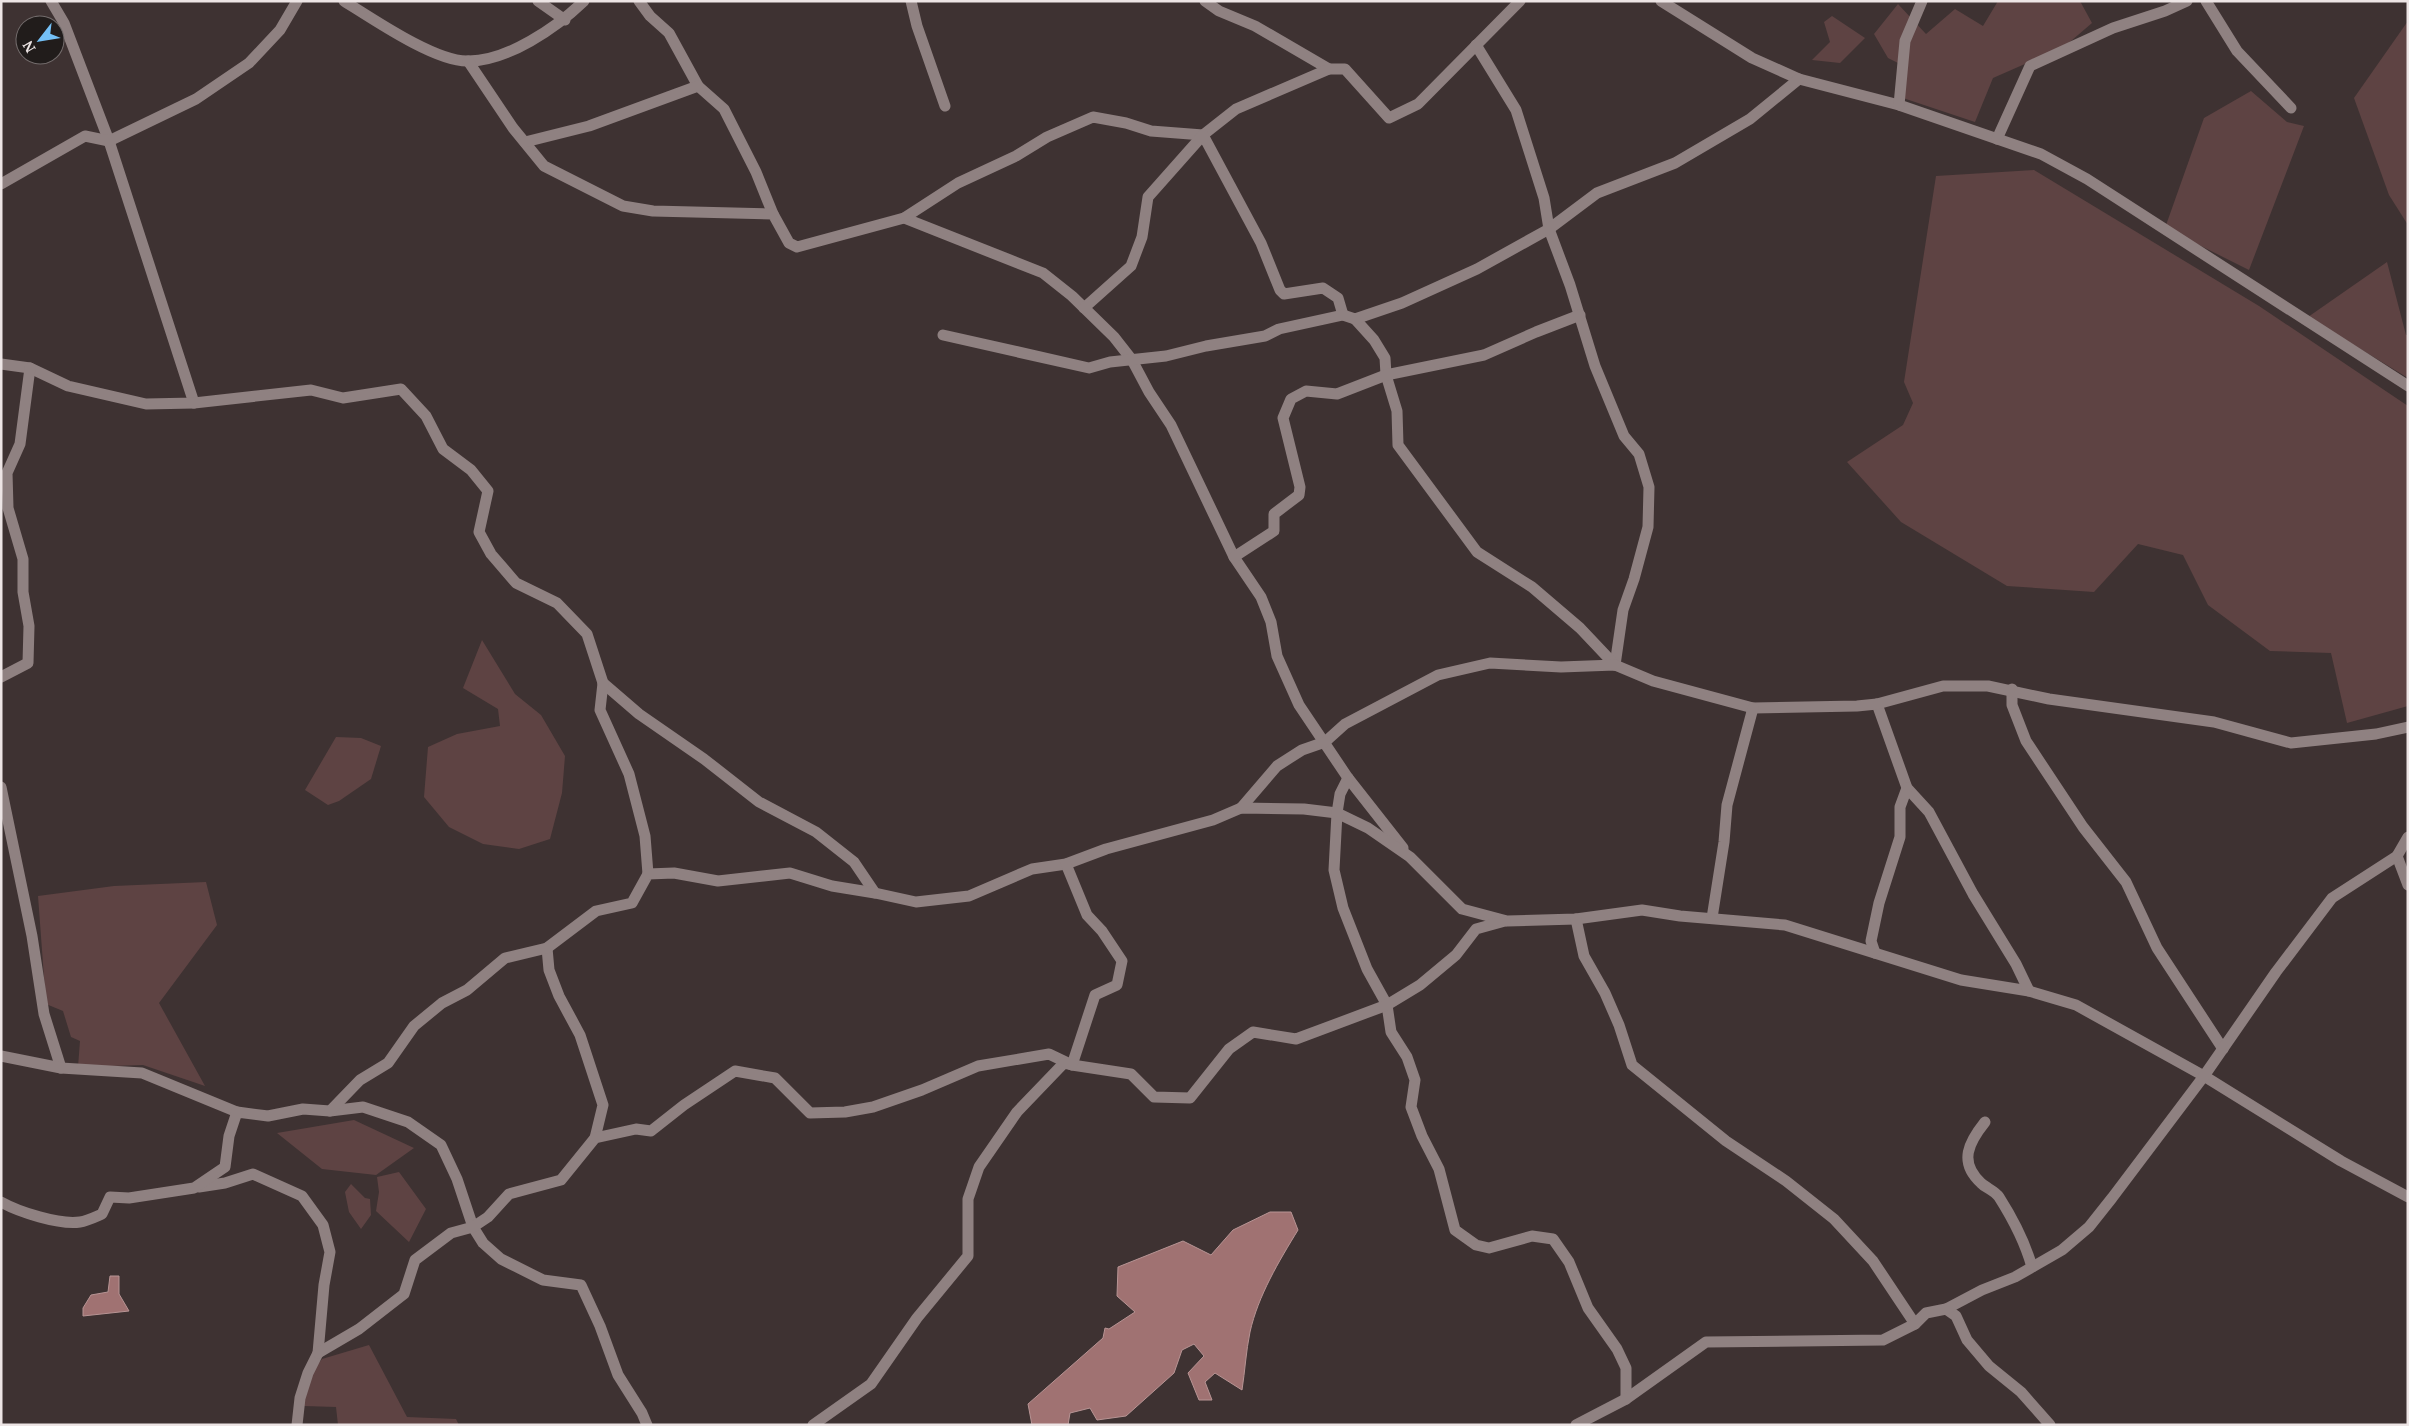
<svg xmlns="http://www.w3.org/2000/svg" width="2409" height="1426" viewBox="0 0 2409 1426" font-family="'PT Serif',serif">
<rect width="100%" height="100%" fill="#3e3232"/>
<g fill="#5e4343">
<path d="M1998,1H2080L2092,23L2064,47L1993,78L1975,122L1897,96L1898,63L1888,58L1874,34L1898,4L1926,34L1955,9L1983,26Z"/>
<path d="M1832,16L1865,38L1840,63L1812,60L1830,42L1824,22Z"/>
<path d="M2408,21V225L2389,195L2354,98Z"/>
<path d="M2251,91L2287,122L2304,126L2249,270L2165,228L2204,118Z"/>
<path d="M2034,170L2259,306L2408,406V706L2347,723L2331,653L2270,651L2208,605L2183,555L2138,544L2094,592L2007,586L1901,522L1847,462L1903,425L1913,403L1904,382L1936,176Z"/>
<path d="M2387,262L2406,335H2408V378L2308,317Z"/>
<path d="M482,640L515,694L541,715L565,756L562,793L550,839L519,849L483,844L449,827L424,797L428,747L457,734L500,726L498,709L463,688Z"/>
<path d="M336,737L361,738L381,746L371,779L339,801L328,805L305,790Z"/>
<path d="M206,882L217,925L159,1003L205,1086L143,1065L78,1067L80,1041L71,1037L63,1011L46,1004L38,896L114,886Z"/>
<path d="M354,1120L414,1148L376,1175L322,1169L277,1133Z"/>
<path d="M399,1172L426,1209L409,1242L376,1211L379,1192L377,1177Z"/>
<path d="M351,1184L365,1198L370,1199L371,1215L361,1229L349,1212L345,1192Z"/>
<path d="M369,1345L407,1417L456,1419L459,1425H338L336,1407L304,1406V1382L322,1359Z"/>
</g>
<g fill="#a07272" stroke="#b79494">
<path d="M1270,1212H1291L1298,1230C1279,1261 1258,1296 1250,1332C1246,1351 1245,1371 1242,1390L1215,1373L1205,1382L1212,1400H1199L1188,1373L1204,1356L1194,1344L1182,1350L1174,1373L1126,1416L1097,1420L1090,1408L1070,1413L1068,1425H1032L1028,1404L1103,1338L1105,1328L1109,1329L1135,1312L1117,1296L1118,1267L1183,1241L1211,1255L1233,1230Z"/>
<path d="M110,1276H119V1294L129,1311L83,1316V1308L91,1295L108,1292Z"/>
</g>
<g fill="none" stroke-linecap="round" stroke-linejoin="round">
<g stroke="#8f8181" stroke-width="11">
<path d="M51,1L64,23L109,141L194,403"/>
<path d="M344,1C373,19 434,61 467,61C507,62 557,27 584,1"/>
<path d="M538,1L565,20"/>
<path d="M639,1L650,16L669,33L698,86L724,109L756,172L773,214"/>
<path d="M911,1L917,26L945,106"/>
<path d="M1205,1L1219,11L1255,26L1329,69"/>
<path d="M1661,1L1752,58L1799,79L1899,105L2041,154L2087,179L2408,386"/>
<path d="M2206,1L2237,51L2291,108"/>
<path d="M1476,45L1516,110L1544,198L1549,229L1570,285L1595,366L1624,436L1639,454L1649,487L1648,527L1634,579L1623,610L1615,665"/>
<path d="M468,61L513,128L544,166L623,206L653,211L773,214L789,243L797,247L904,218L1043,273L1072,296L1114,337L1132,360L1149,392L1171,425L1234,557L1261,597L1271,622L1277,656L1299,705L1348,778L1403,848"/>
<path d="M1899,105L1905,41L1922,1"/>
<path d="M1997,139L2030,66L2113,28L2165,11L2187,1"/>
<path d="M525,142L589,126L698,86"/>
<path d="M1,184L85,136L109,141L196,99L249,63L280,30L297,1"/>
<path d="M904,218L958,183L1016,156L1047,137L1093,117L1126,123L1151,131L1203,135L1236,109L1329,69H1345L1389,118L1418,104L1520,1"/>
<path d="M1084,308L1131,266L1142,237L1148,197L1203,135L1261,243L1280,290L1284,294L1323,288L1338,298L1343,315"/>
<path d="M1355,319L1374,340L1385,358L1386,375L1397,411L1398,445L1477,552L1532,587L1580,628L1615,665"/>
<path d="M943,335L1089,368L1110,362L1166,356L1206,346L1265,336L1279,329L1343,315L1355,319L1402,303L1477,269L1549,229L1597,193L1675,163L1750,119L1799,79"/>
<path d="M1,364L30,368L68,386L146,404L194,403L311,390L343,398L401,389L426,416L443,449L471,470L488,491L479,532L491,554L516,583L557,603L587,634L603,683L639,714L704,759L759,802L816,832L854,862L875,893L916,902L969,896L1032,869L1066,864L1106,849L1213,820L1241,808L1304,809L1337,813L1368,828L1410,857L1462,909L1507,921L1576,919L1642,910L1680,916L1785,925L1961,980L2029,991L2076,1005L2204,1076L2341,1161L2408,1197"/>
<path d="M1234,557L1274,531V514L1299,495L1300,487L1283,418L1291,399L1306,391L1337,394L1386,375L1484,355L1536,332L1580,315"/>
<path d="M1,677L28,663L29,626L23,592V559L8,508L7,473L20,444L30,368"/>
<path d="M603,683L600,710L629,774L645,836L648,874"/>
<path d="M2012,689V705L2026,741L2083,827L2126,882L2157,948L2223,1049"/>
<path d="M1877,704L1907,788L1929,812L1973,894L2016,964L2029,991"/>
<path d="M1348,778L1340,794L1337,813L1334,870L1343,908L1367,969L1387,1005L1391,1032L1407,1057L1415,1080L1411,1107L1422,1136L1439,1169L1455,1230L1476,1245L1489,1248L1532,1236L1553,1239L1569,1262L1588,1308L1617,1349L1626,1368V1399"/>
<path d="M1,787L32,936L44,1014L61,1068"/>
<path d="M1241,808L1277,766L1302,750L1325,742L1345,724L1438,675L1490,663L1561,667L1615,665L1653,681L1753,708L1857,706L1877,704L1943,686H1988L2049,699L2214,722L2291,743L2376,734L2408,727"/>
<path d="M2397,856L2408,885"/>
<path d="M1712,918L1724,842L1727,805L1753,708"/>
<path d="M1576,919L1584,956L1605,993L1619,1025L1632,1065L1726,1141L1786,1181L1834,1219L1873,1261L1915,1324"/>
<path d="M547,948L549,970L559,996L580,1035L603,1105L595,1138"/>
<path d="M1875,953L1871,941L1879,903L1900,837V807L1907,788"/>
<path d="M1,1056L61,1068L142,1073L237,1112"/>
<path d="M330,1111L363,1107L408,1122L441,1145L457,1179L473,1227L483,1243L501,1259L543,1280L581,1285L600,1326L618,1375L642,1413L647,1425"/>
<path d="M1985,1122C1969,1142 1958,1162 1981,1183C1986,1188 1995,1191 1999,1197C2013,1219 2025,1242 2032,1267"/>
<path d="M199,1187L225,1183L253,1174L302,1196L323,1225L330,1252L324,1285L318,1353L308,1373L300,1398L297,1425"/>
<path d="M1,1202C19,1212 59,1225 80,1222C87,1221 95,1217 102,1214L110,1197L129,1198L194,1188L225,1167L229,1136L237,1112L268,1116L303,1109L330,1111L360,1080L388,1063L414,1026L442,1003L467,990L505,958L547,948L596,911L632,903L648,874L674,873L718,881L790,873L832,886L875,893"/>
<path d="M1946,1309L1956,1316L1967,1340L1989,1366L2021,1392L2050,1425"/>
<path d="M318,1353L359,1329L404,1294L415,1260L451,1233L473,1227L488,1217L509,1194L561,1180L595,1138L636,1129L651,1131L684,1105L735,1071L775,1078L810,1113L845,1112L873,1107L922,1090L978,1066L1049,1054L1072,1065L1131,1074L1154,1097L1190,1098L1229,1049L1253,1032L1296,1039L1387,1005L1420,985L1456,955L1476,929L1505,921"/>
<path d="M813,1425L871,1384L917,1318L968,1256V1199L979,1167L1017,1112L1064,1063L1072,1065L1095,995L1117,985L1122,961L1102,931L1087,915L1066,864"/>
<path d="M1576,1425L1626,1399L1706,1342L1883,1340L1915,1324L1926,1313L1946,1309L1982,1290L2015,1277L2062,1250L2089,1227L2112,1198L2204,1076L2276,972L2332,898L2397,856L2408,837"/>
</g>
</g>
<rect width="2409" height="1426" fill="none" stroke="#ede5e5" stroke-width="5"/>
<g transform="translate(40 40) rotate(239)"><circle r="24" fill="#211c1b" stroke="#736c6c"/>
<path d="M0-4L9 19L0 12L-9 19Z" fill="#74c0f6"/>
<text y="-8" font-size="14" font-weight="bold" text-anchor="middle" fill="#ede5e5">N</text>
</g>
</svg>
